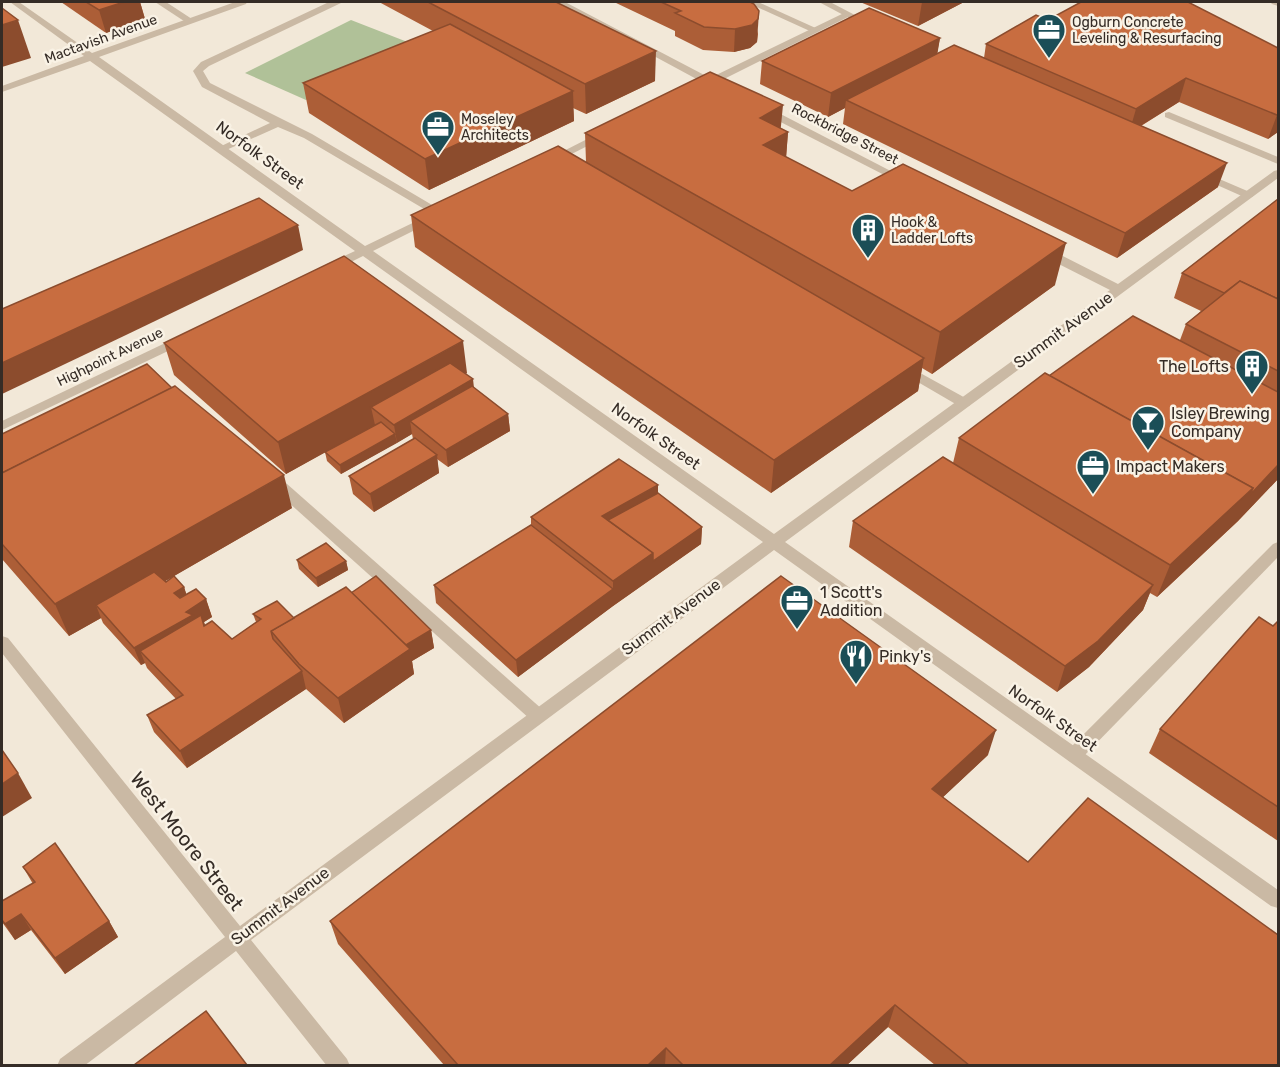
<svg xmlns="http://www.w3.org/2000/svg" width="1280" height="1067" viewBox="0 0 1280 1067" font-family="Rubik,sans-serif">
<rect width="100%" height="100%" fill="#f2e8d8"/>
<path fill="#b0c198" d="M351,20L428,50L306,100L245,73Z"/>
<g fill="none" stroke-linecap="round" stroke-linejoin="round">
<g fill="#cab9a4" fill-rule="evenodd">
<path d="M155,2H166L195,21L187,23Z"/>
<path d="M329,2L341,3L209,66L203,71L210,83L312,134L444,212V216H436L304,138L278,127L224,151L215,149L270,123L202,87L193,71L201,62Z"/>
<path d="M746,2H758L820,30L812,32Z"/>
<path d="M819,2H830L874,25L866,27Z"/>
<path d="M1270,2H1278V6L1272,4Z"/>
<path d="M1169,112L1278,157V164L1165,117V113Z"/>
<path d="M1203,172L1252,193L1254,195L1252,197H1244L1199,177L1197,175Z"/>
<path d="M904,364L969,400L971,403L969,406H959L899,371L897,368L899,365Z"/>
<path d="M273,475L278,476L543,710L545,715L543,720L537,722L531,720L268,484L266,480L268,476Z"/>
<path d="M1278,542V557L1080,760L1074,762L1068,760L1065,755L1068,750L1273,544Z"/>
</g>
<g fill="#cab9a4" fill-rule="evenodd">
<path d="M10,2H19L92,53L235,2H247L246,4L99,57L365,246L427,216H435V220L373,251L774,534L1110,290L1039,254V248H1047L1118,284L1274,171L1278,170V178L785,542L1278,890V908L1271,906L774,550L251,940L347,1059L350,1066H327L236,951L84,1066H57L60,1059L225,937L2,653V636L8,638L240,926L763,542L363,256L335,270H327V264L355,251L90,61L2,92V86L84,56Z"/>
<path d="M554,2H565L710,78L844,13L852,15L718,82V86L703,88L698,85L702,82Z"/>
<path d="M761,108H769L910,181L904,184L900,183L761,112Z"/>
<path d="M603,131L607,132V136L554,163L550,164L544,161Z"/>
<path d="M182,335L188,339L187,342L2,430V421Z"/>
</g>
</g>
<g fill="#ac5e37">
<path d="M61,2H140L145,19L106,33Z"/>
<path d="M379,2H556L655,81L586,114L573,108L574,121L429,190L309,113L303,83L433,31Z"/>
<path d="M614,2H750L758,34L757,42L750,48L734,52L703,50L675,36V31Z"/>
<path d="M860,2H964L918,26Z"/>
<path d="M1048,20L1278,48V132L1268,139L1179,102L1141,126L1218,187L1117,258L843,124L845,108L828,117L760,84L762,61L940,38L937,53L984,58L986,44Z"/>
<path d="M781,128L788,132L786,157L852,191L1055,285L932,374L922,368L918,391L771,493L415,247L411,215L586,162L585,133Z"/>
<path d="M1278,199V479L1238,521L1157,597L1150,593L1143,610L1089,667L1057,692L849,547L853,521L953,463L959,438L1049,376L1180,340L1186,324L1201,311L1174,298L1182,273Z"/>
<path d="M164,343L467,373L465,374L474,388L508,414L510,431L448,467L437,459L439,473L374,512L353,494L349,476L413,439L412,434L341,474L327,461L325,452L286,474L174,375Z"/>
<path d="M2,434L292,508L165,581L184,587L186,594L206,599L212,617L204,622L205,626L232,639L256,622L253,614L294,618L351,593L431,630L434,648L412,661L414,674L344,723L306,689L187,768L154,732L147,715L176,699L147,668L145,663L141,665L103,623L101,618L69,636L2,559Z"/>
<path d="M658,493L702,527L701,544L613,606L518,677L436,603L434,585L531,525V517Z"/>
<path d="M297,560L346,561L348,570L318,587L299,569Z"/>
<path d="M1278,621V841L1149,753L1160,729Z"/>
<path d="M988,755L943,797L1278,1065H935L888,1027L847,1065H444L338,944L330,921Z"/>
<path d="M23,867L109,921L118,937L65,974L31,930L15,940L2,922V901L33,884Z"/>
</g>
<g fill="#8c4c2d">
<path d="M124,2H140L145,19L106,33L99,10Z"/>
<path d="M922,2H964L918,26Z"/>
<path d="M759,11L757,42L750,48L734,52L735,29Z"/>
<path d="M18,20L31,58L2,67V25Z"/>
<path d="M940,38L936,62L846,100L845,108L828,117L831,93Z"/>
<path d="M656,51L655,81L586,114L585,84Z"/>
<path d="M1186,78L1179,102L1129,133L1136,109Z"/>
<path d="M573,91L574,121L429,190L425,159Z"/>
<path d="M783,105L780,136L788,132L785,172L760,186V118Z"/>
<path d="M1278,114V132L1268,139L1277,115Z"/>
<path d="M1227,163L1218,187L1117,258L1125,233Z"/>
<path d="M298,225L303,250L126,335L2,394V363Z"/>
<path d="M1066,243L1055,285L932,374L940,332Z"/>
<path d="M463,341L467,373L386,418L371,407L375,425L286,474L278,442Z"/>
<path d="M924,358L918,391L771,493L774,460Z"/>
<path d="M473,379L475,397L410,421L412,434L397,443L394,425Z"/>
<path d="M508,414L510,431L448,467L446,450Z"/>
<path d="M395,434L397,443L341,474L340,465Z"/>
<path d="M437,455L439,473L374,512L370,494Z"/>
<path d="M1278,465V479L1238,521L1157,597L1170,565Z"/>
<path d="M284,475L292,508L105,616L96,605L101,618L69,636L55,604Z"/>
<path d="M658,485V511L616,534L602,516Z"/>
<path d="M702,527L701,544L613,606L518,677L516,660L613,589V581L653,553Z"/>
<path d="M346,561L348,570L318,587L316,578Z"/>
<path d="M1153,585L1143,610L1089,667L1057,692L1065,666Z"/>
<path d="M184,587L190,605L181,610L174,593Z"/>
<path d="M206,599L212,617L204,622L207,632L140,651L145,663L141,665L134,648Z"/>
<path d="M431,630L434,648L412,661L414,674L344,723L338,698L401,648Z"/>
<path d="M302,671L306,689L187,768L180,751Z"/>
<path d="M996,730L988,755L925,814L932,789Z"/>
<path d="M18,773L32,798L2,817V784Z"/>
<path d="M21,914L31,930L15,940L5,924Z"/>
<path d="M109,921L118,937L65,974L55,958Z"/>
<path d="M895,1005L888,1027L847,1065H830Z"/>
<path d="M666,1048L665,1065H648Z"/>
</g>
<g fill="#c86d40" stroke="#8c4c2d" stroke-width="1.5">
<path d="M86,2H124L99,10Z"/>
<path d="M428,2H556L656,51L585,84Z"/>
<path d="M661,2H750L754,4L759,11L758,19L752,25L735,29L704,27L675,13L681,11Z"/>
<path d="M1081,2H1188L1278,48V114L1277,115L1186,78L1136,109L986,44L1036,15L1048,20Z"/>
<path d="M2,8L18,20L2,25Z"/>
<path d="M869,8L940,38L831,93L762,61Z"/>
<path d="M450,24L573,91L425,159L303,83Z"/>
<path d="M954,45L1227,163L1125,233L846,100Z"/>
<path d="M710,72L783,105L760,118L788,132L763,145L852,191L903,164L1066,243L940,332L585,133Z"/>
<path d="M558,146L924,358L774,460L411,215Z"/>
<path d="M259,198L298,225L2,363V309Z"/>
<path d="M1278,199V299L1240,281L1224,293L1182,273Z"/>
<path d="M344,256L463,341L278,442L164,343Z"/>
<path d="M1240,281L1278,299V371L1186,324Z"/>
<path d="M1133,316L1278,392V465L1250,495L1253,488L1049,376Z"/>
<path d="M450,363L473,379L394,425L371,407Z"/>
<path d="M147,364L172,388L2,473V434Z"/>
<path d="M1045,373L1253,488L1170,565L959,438Z"/>
<path d="M175,386L284,475L55,604L2,544V473Z"/>
<path d="M472,386L508,414L446,450L410,421Z"/>
<path d="M381,422L395,434L340,465L325,452Z"/>
<path d="M415,438L437,455L370,494L349,476Z"/>
<path d="M943,457L1153,585L1098,641L1065,666L853,521Z"/>
<path d="M619,459L658,485L602,516L653,553L613,581L531,517Z"/>
<path d="M658,493L702,527L653,561V553L608,520Z"/>
<path d="M531,525L613,589L516,660L434,585Z"/>
<path d="M326,543L346,561L316,578L297,560Z"/>
<path d="M154,572L166,582L174,576L184,587L174,593L180,598L196,589L206,599L186,612L193,615L134,648L96,605Z"/>
<path d="M376,576L431,630L406,645L351,593Z"/>
<path d="M781,576L996,730L932,789L1028,862L1088,798L1278,935V1065H969L895,1005L830,1065H683L666,1048L648,1065H458L330,921Z"/>
<path d="M346,587L410,649L338,698L299,664L271,631Z"/>
<path d="M277,601L294,618L271,631L273,639L302,671L180,751L147,715L183,695L140,651L201,615L204,626L212,621L232,639L261,619L253,614Z"/>
<path d="M1259,617L1273,626L1278,621V807L1160,729Z"/>
<path d="M2,750L18,773L2,784Z"/>
<path d="M55,843L109,921L55,958L21,914L5,924L2,920V901L35,882L23,867Z"/>
<path d="M206,1011L247,1065H134Z"/>
</g>
<defs>
<symbol id="office-pin" viewBox="-11 -11 22 30"><path d="M0 17L-7.5 6A9.5 9.5 0 1 1 7.5 6Z" fill="#1b4e57" stroke="#f9f2e5"/><path d="M-6-3h4V-5.5h4V-3h4V5H-6ZM-1-4.5V-3h2v-1.5ZM-6 0V1H6V0Z" fill="#fff"/></symbol>
<symbol id="building-pin" viewBox="-11 -11 22 30"><path d="M0 17L-7.5 6A9.5 9.5 0 1 1 7.5 6Z" fill="#1b4e57" stroke="#f9f2e5"/><path d="M-4-6H4V6H1V3H-1V6H-4ZM-2.5-4.3h1.7v1.8h-1.7ZM.8-4.3h1.7v1.8H.8ZM-2.5-1h1.7V.8h-1.7ZM.8-1h1.7V.8H.8Z" fill="#fff"/></symbol>
<symbol id="bar-pin" viewBox="-11 -11 22 30"><path d="M0 17L-7.5 6A9.5 9.5 0 1 1 7.5 6Z" fill="#1b4e57" stroke="#f9f2e5"/><path d="M-6-5H6L.8 .8V4.5H3.5V6h-7V4.5H-.8V.8Z" fill="#fff"/></symbol>
<symbol id="restaurant-pin" viewBox="-11 -11 22 30"><path d="M0 17L-7.5 6A9.5 9.5 0 1 1 7.5 6Z" fill="#1b4e57" stroke="#f9f2e5"/><path d="M-5-6h1v4h1v-4h1v4h1v-4h1v5L-1.5 .5V6h-2V.5L-5-1ZM5-6V6H3V1.5H1.5Q1.5-4 5-6Z" fill="#fff"/></symbol>
</defs>
<g fill-rule="evenodd">
<use href="#office-pin" x="1030" y="11" width="38" height="52"/>
<use href="#office-pin" x="419" y="108" width="38" height="52"/>
<use href="#building-pin" x="849" y="211" width="38" height="52"/>
<use href="#building-pin" x="1233" y="347" width="38" height="52"/>
<use href="#bar-pin" x="1129" y="403" width="38" height="52"/>
<use href="#office-pin" x="1074" y="447" width="38" height="52"/>
<use href="#office-pin" x="778" y="582" width="38" height="52"/>
<use href="#restaurant-pin" x="837" y="637" width="38" height="52"/>
</g>
<g text-anchor="middle" dominant-baseline="central" stroke-width="5" stroke-linejoin="round" paint-order="stroke">
<g font-size="14" fill="#352c26" stroke="#f9f2e5" text-anchor="start">
<text x="1072" y="22">Ogburn Concrete<tspan x="1072" dy="16">Leveling &amp; Resurfacing</tspan></text>
<text x="461" y="119">Moseley<tspan x="461" dy="16">Architects</tspan></text>
<text x="891" y="222">Hook &amp;<tspan x="891" dy="16">Ladder Lofts</tspan></text>
</g>
<g font-size="14" fill="#352c26" stroke="#f9f2e5">
<text transform="translate(101 39) rotate(-20)">Mactavish Avenue</text>
<text transform="translate(845 134) rotate(27)">Rockbridge Street</text>
<text transform="translate(110 357) rotate(-26)">Highpoint Avenue</text>
</g>
<g font-size="16" fill="#352c26" stroke="#f9f2e5">
<text transform="translate(260 155) rotate(36)">Norfolk Street</text>
<text transform="translate(1063 330) rotate(-36)">Summit Avenue</text>
<text transform="translate(656 436) rotate(35)">Norfolk Street</text>
<text transform="translate(671 617) rotate(-36)">Summit Avenue</text>
<text transform="translate(1053 718) rotate(35)">Norfolk Street</text>
<text transform="translate(280 906) rotate(-37)">Summit Avenue</text>
</g>
<g font-size="16" fill="#352c26" stroke="#f9f2e5" text-anchor="start">
<text x="1229" y="366" text-anchor="end">The Lofts</text>
<text x="1171" y="413">Isley Brewing<tspan x="1171" dy="18">Company</tspan></text>
<text x="1116" y="466">Impact Makers</text>
<text x="820" y="592">1 Scott's<tspan x="820" dy="18">Addition</tspan></text>
<text x="879" y="656">Pinky's</text>
</g>
<g font-size="20" fill="#352c26" stroke="#f9f2e5">
<text transform="translate(187 841) rotate(52)">West Moore Street</text>
</g>
</g>
<rect width="1280" height="1067" fill="none" stroke="#352c26" stroke-width="6"/>
</svg>
